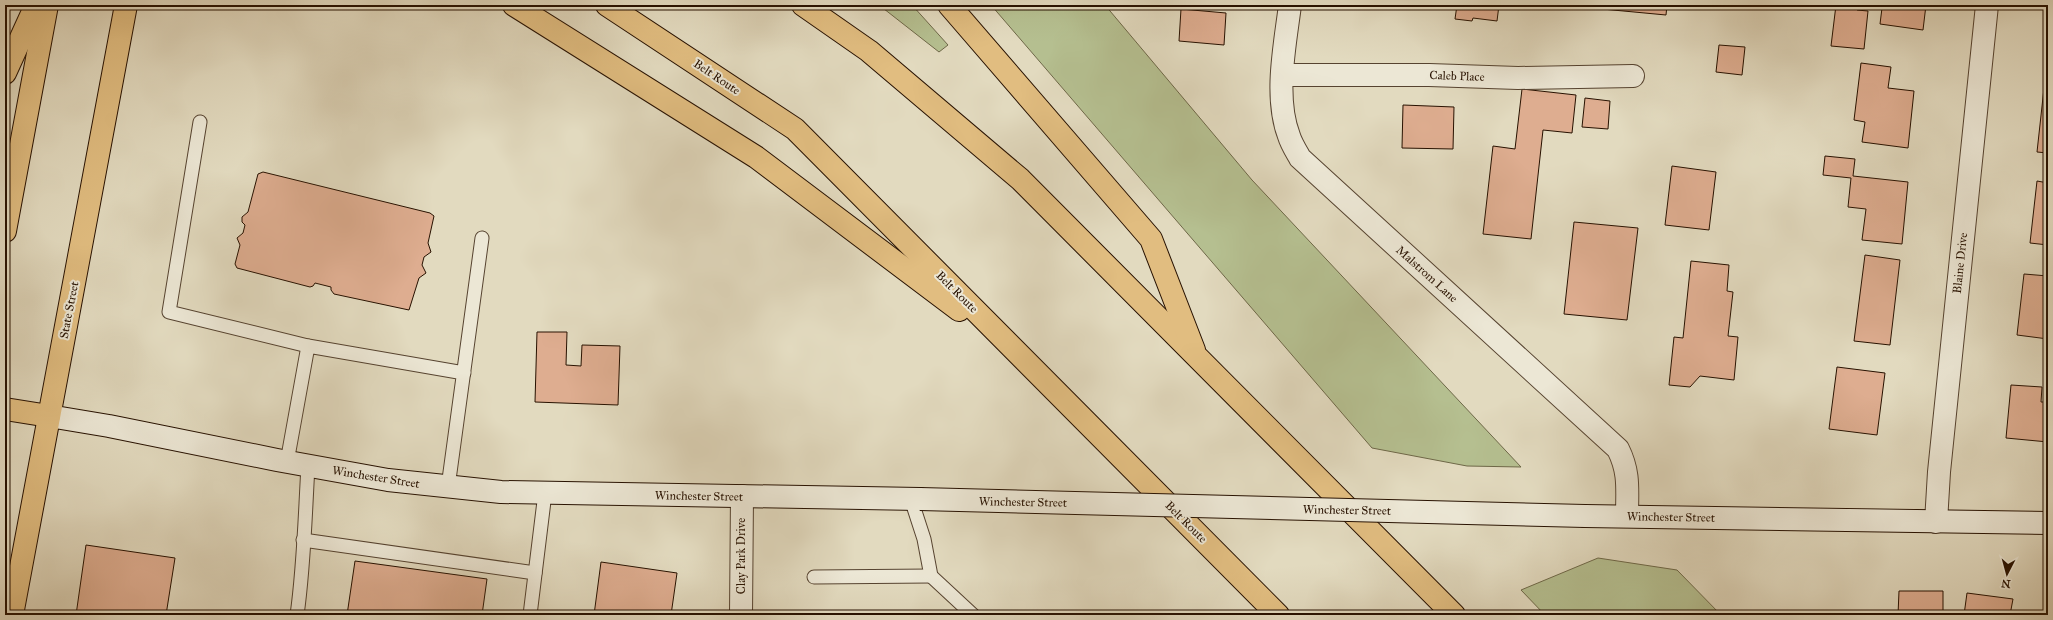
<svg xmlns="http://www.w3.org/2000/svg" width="2053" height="620" viewBox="0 0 2053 620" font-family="'IM FELL Great Primer',serif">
<rect width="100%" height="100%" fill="#e2dabf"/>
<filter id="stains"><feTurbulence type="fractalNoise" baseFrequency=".005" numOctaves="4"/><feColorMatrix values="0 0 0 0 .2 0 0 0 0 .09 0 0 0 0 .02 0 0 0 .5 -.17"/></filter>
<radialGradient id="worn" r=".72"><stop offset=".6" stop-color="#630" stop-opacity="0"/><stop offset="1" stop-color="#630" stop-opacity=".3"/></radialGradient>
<g fill="#b5bf90" stroke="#6e6848">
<path d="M879,5H912L948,45L939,52Z"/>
<path d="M991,5H1105L1252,180L1521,467L1467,466L1372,448Z"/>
<path d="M1598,558L1677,570L1721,615H1545L1521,590Z"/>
</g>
<g fill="#dead90" stroke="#271100">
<path d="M1457,5H1499L1497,21L1473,18L1472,21L1455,19Z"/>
<path d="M1581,5H1667L1666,15L1581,7Z"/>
<path d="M1836,5H1858L1857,10L1868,11L1864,49L1831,46Z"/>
<path d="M1863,5H1926L1923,30L1880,24L1882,8Z"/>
<path d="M1181,9L1226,13L1224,45L1179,41Z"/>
<path d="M1719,45L1745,47L1742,75L1716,72Z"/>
<path d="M1861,63L1891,67L1888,88L1914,91L1908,148L1862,142L1865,122L1854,120Z"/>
<path d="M2044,88L2048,89V153L2037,152Z"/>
<path d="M1522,89L1576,95L1572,133L1543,130L1531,239L1483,234L1493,146L1515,149Z"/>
<path d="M1585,98L1610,101L1608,129L1582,127Z"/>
<path d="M1403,105L1454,107L1453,149L1402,148Z"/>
<path d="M1825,156L1855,159L1853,176L1908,182L1902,244L1862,240L1866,209L1848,207L1851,178L1823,175Z"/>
<path d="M1672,166L1716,172L1709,230L1665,225Z"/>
<path d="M263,172L430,213L434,216L428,243L431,252L424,257L422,265L426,273L419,278L409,310L334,294L331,290V287L315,283L313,286L310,287L237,268L235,264L240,245L237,238L243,233L245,225L242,222V217L248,212L258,174Z"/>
<path d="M2037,181L2048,183V245L2030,243Z"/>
<path d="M1574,222L1638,228L1627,320L1564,314Z"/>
<path d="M1865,255L1900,260L1890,345L1854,341Z"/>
<path d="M1691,261L1729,265L1727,291L1733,292L1728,336L1738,337L1734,380L1700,376L1690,387L1669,385L1674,337L1683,338Z"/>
<path d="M2024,274L2048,276V339L2017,335Z"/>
<path d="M537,332H567L566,365L581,366L582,345L620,346L618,405L535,402Z"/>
<path d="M1837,367L1885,373L1877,435L1829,429Z"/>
<path d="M2011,385L2042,387L2041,402H2048V442L2006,438Z"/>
<path d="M86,545L175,558L166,615H76Z"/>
<path d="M355,561L487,579L482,615H347Z"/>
<path d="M601,562L677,573L671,615H594Z"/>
<path d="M1899,591H1943V615H1898Z"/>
<path d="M1967,593L2013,599L2010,615H1964Z"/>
</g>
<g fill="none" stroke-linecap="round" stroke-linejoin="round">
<defs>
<g id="lane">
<path d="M200,122L169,312L308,346"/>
<path d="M287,462L308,346L464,373"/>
<path d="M448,487L482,238"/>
<path d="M911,499L924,539L931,576L973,615"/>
<path d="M303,540L535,573"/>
<path d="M814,577L931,576"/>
<path d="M297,615C304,566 305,516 308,466"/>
<path d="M530,615L545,493"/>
</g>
<g id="street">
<path d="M1290,5C1285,45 1274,97 1289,136C1291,143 1296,151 1300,158L1618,449C1630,473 1627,490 1627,516"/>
<path d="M1282,75H1429L1518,78L1633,76"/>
<path d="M1936,522L1939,472L1987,5"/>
<path d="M741,615L742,496"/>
</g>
<g id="secondary">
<path d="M49,416L109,426L277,460L388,480L501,492L920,499"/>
<path d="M1585,516L2048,523"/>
</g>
<g id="primary">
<path d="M5,73L36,5"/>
<path d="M5,231L47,5"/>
<path d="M5,409L49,416"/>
<path d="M12,615L126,5"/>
</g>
<g id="highway">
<path d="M514,5L756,157L959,310"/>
<path d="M607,5L795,129L1278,615"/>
<path d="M803,5L869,51L1020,179L1454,615"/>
<path d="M949,5L1151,239L1194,350"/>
</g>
</defs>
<use href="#lane" stroke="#564330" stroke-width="15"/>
<use href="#street" stroke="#564330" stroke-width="24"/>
<use href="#secondary" stroke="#271100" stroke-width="24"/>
<use href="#primary" stroke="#271100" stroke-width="24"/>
<use href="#highway" stroke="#271100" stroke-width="24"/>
<use href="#lane" stroke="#ece7d5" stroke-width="13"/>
<use href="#street" stroke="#ece7d5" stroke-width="22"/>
<use href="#secondary" stroke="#ece7d5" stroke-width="22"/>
<use href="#primary" stroke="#e1bd80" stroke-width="22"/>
<use href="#highway" stroke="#e1bd80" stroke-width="22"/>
<defs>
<path id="secondary-bridge" d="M920,499L1585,516"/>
</defs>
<use href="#secondary-bridge" stroke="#271100" stroke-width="24" stroke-linecap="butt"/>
<use href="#secondary-bridge" stroke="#ece7d5" stroke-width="22"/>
</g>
<g text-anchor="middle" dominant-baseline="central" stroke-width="4" stroke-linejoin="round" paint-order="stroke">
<g font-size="12" fill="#271100" stroke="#ece7d5">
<text transform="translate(1457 76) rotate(2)">Caleb Place</text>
<text transform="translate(717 77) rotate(34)">Belt Route</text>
<text transform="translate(1960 263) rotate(-84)">Blaine Drive</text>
<text transform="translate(1427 274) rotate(42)">Malstrom Lane</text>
<text transform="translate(957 292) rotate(45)">Belt Route</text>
<text transform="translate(69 310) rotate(-79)">State Street</text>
<text transform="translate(376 477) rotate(9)">Winchester Street</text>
<text transform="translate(699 496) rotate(1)">Winchester Street</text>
<text transform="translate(1023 502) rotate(1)">Winchester Street</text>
<text transform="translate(1347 510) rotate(1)">Winchester Street</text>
<text transform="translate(1671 517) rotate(1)">Winchester Street</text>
<text transform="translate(1186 522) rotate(45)">Belt Route</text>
<text transform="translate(741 556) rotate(-90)">Clay Park Drive</text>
</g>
</g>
<rect width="2053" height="620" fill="none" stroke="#e2dabf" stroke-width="20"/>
<rect x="6" y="6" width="2041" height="608" fill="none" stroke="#271100" stroke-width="2"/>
<rect x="10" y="10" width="2033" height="600" fill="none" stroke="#271100"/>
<g transform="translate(2007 574) rotate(186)" stroke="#ece7d5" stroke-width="3" paint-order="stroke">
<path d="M0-3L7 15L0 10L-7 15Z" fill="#271100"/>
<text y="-6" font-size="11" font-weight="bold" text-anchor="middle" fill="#271100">N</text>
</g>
<rect width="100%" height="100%" filter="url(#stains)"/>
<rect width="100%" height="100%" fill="url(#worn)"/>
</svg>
